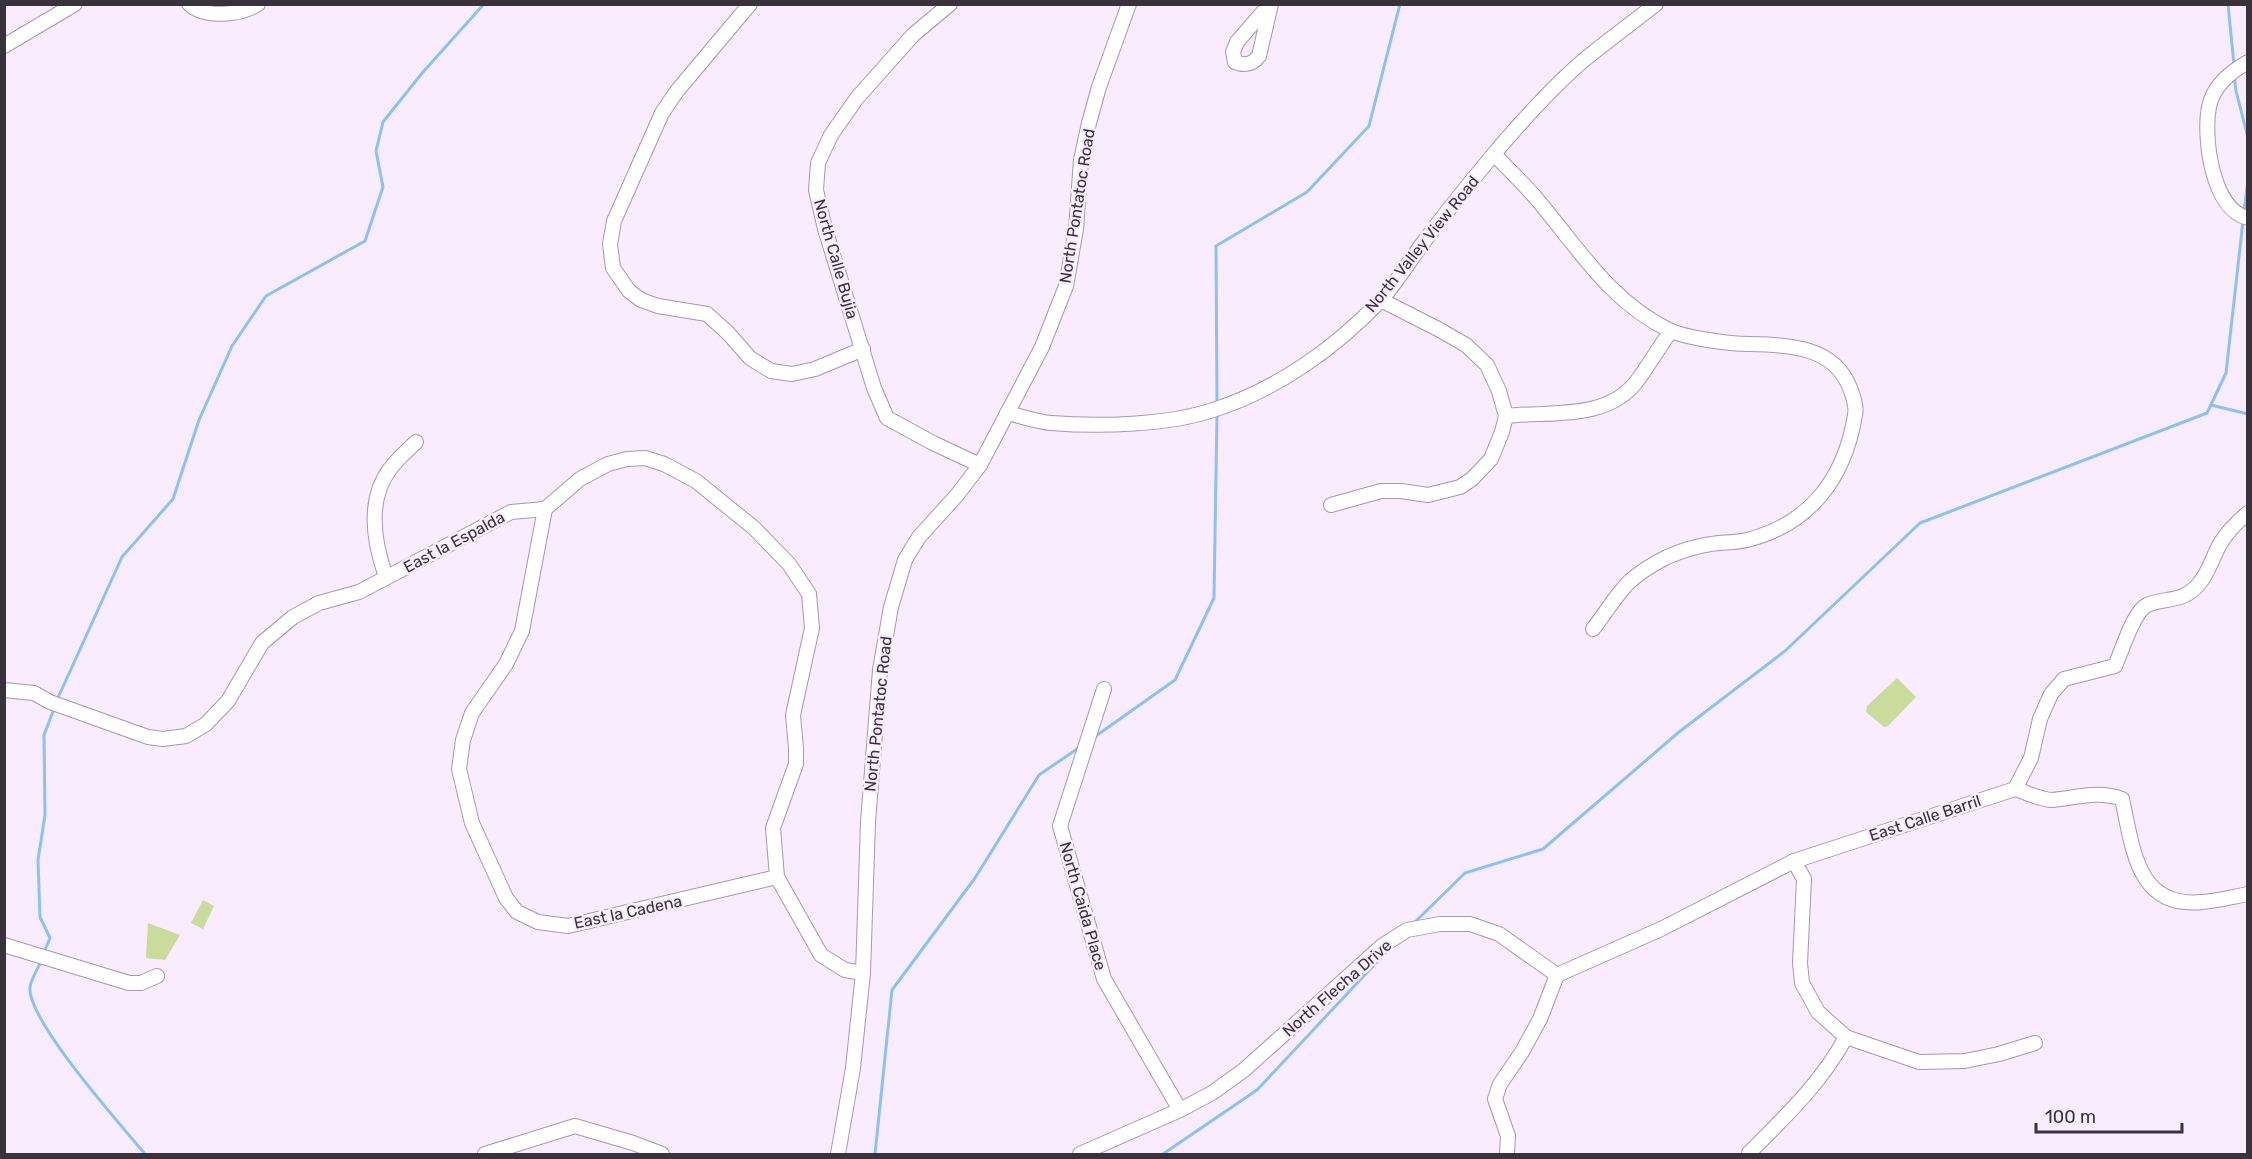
<svg xmlns="http://www.w3.org/2000/svg" width="2252" height="1159" viewBox="0 0 2252 1159" font-family="Rubik,sans-serif">
<rect width="100%" height="100%" fill="#f9ecfe"/>
<g fill="#c9dc9b">
<path d="M1897,678L1916,697L1888,726L1884,727L1866,712L1867,706Z"/>
<path d="M203,900L214,906L203,929L191,923Z"/>
<path d="M148,923L180,935L165,960L146,958Z"/>
</g>
<g fill="none" stroke-linecap="round" stroke-linejoin="round">
<g stroke="#8cc2f1" stroke-width="3">
<path d="M2228,4L2234,65"/>
<path d="M2234,75L2236,91L2248,138"/>
<path d="M2244,211L2248,180"/>
<path d="M1217,405L1216,246L1307,192L1369,126L1400,4"/>
<path d="M2211,405L2248,414"/>
<path d="M57,700L122,557L173,499L199,420L232,346L266,296L365,241L383,187L376,151L383,122L423,72L484,4"/>
<path d="M1093,738L1175,680L1214,598L1217,412"/>
<path d="M1414,923L1465,873L1543,849L1679,732L1785,651L1920,523L2207,413L2226,373L2243,221"/>
<path d="M44,952L50,938L40,917L38,860L45,815L44,735L54,709"/>
<path d="M41,961C38,969 31,979 30,987C26,1019 122,1126 145,1154"/>
<path d="M875,1154L892,990L975,878L1039,775L1080,747"/>
<path d="M1163,1154L1257,1090L1390,948"/>
</g>
<defs>
<g id="minor">
<path d="M189,4C205,19 241,15 258,4"/>
<path d="M750,4L677,91L662,113L614,221L610,244L613,268L629,291L641,300L658,306L707,314L728,333L750,358L771,371L792,374L815,369L863,349"/>
<path d="M950,4L913,35L857,98L831,135L818,163L816,190L825,229L874,388L887,418L933,443L980,465"/>
<path d="M1270,4L1237,42L1233,52L1235,62C1245,66 1252,65 1259,56L1271,4"/>
<path d="M4,46L75,4"/>
<path d="M2248,62C2230,72 2213,86 2209,107C2203,137 2212,210 2248,218"/>
<path d="M1494,154C1507,168 1522,182 1535,197C1577,246 1609,301 1669,330C1686,338 1730,344 1749,344C1788,345 1834,346 1850,388C1853,396 1857,406 1855,415C1845,477 1811,524 1747,540C1735,543 1722,542 1711,544C1696,546 1681,551 1667,557C1655,563 1639,573 1629,582C1616,595 1605,614 1593,629"/>
<path d="M1007,413C1021,416 1037,422 1051,423C1099,427 1168,425 1213,410C1276,390 1334,349 1379,302C1394,286 1407,265 1420,247C1443,216 1468,185 1493,155C1521,122 1551,88 1584,60C1607,41 1632,23 1656,4"/>
<path d="M1506,416C1549,411 1607,421 1637,381C1649,365 1659,347 1671,331"/>
<path d="M1331,505L1381,491H1401L1428,495L1460,487L1472,479L1491,459L1502,432L1506,416L1499,391L1487,365L1466,345L1438,329L1381,300"/>
<path d="M545,509L522,631L506,664L472,713L463,740L459,769L472,823L506,898L517,912L538,922L568,926L777,877"/>
<path d="M386,577C374,543 366,501 390,469C397,459 407,451 416,442"/>
<path d="M1104,689L1060,826L1104,979L1180,1110"/>
<path d="M4,690L34,693L50,702L148,737L163,739L186,736L206,724L228,701L262,643L293,617L319,603L359,592L511,512L545,509L580,479L608,464L627,459L645,458L664,464L696,481L754,528L789,564L809,594L812,628L793,715L796,748V764L773,828L777,877L821,955L845,970L863,973"/>
<path d="M2015,789L2031,758L2040,719L2051,694L2064,679L2115,666C2122,651 2133,612 2147,605C2166,597 2182,603 2198,585C2209,573 2212,558 2220,544C2227,532 2237,522 2248,513"/>
<path d="M1794,861L1804,879L1800,963L1802,983L1818,1012L1846,1037L1919,1062L1965,1061L1999,1054L2035,1043"/>
<path d="M4,945L129,983H141L157,976"/>
<path d="M1557,975L1661,929L1794,861L2015,789C2026,792 2041,800 2052,800C2077,798 2097,790 2122,799C2133,847 2136,909 2202,902C2217,901 2232,897 2248,894"/>
<path d="M1749,1153C1785,1117 1822,1082 1846,1037"/>
<path d="M485,1154L575,1126L633,1143L662,1154"/>
<path d="M838,1154L853,1068L863,973L868,822L880,670L891,607L905,560L911,550L919,537L957,495L980,465L1042,347L1066,286L1076,229L1081,160L1089,123L1099,87L1129,4"/>
<path d="M1080,1154L1180,1110L1212,1093L1244,1070L1382,946L1407,930L1440,924H1470L1499,934L1557,975L1540,1019L1522,1052L1500,1084L1495,1099L1508,1136L1507,1154"/>
</g>
</defs>
<use href="#minor" stroke="#a798ad" stroke-width="16"/>
<use href="#minor" stroke="#fff" stroke-width="14"/>
</g>
<g text-anchor="middle" dominant-baseline="central" stroke-width="5" stroke-linejoin="round" paint-order="stroke">
<g font-size="16" fill="#39323b" stroke="#f9ecfe">
<text transform="translate(1077 206) rotate(-81)">North Pontatoc Road</text>
<text transform="translate(1422 244) rotate(-51)">North Valley View Road</text>
<text transform="translate(836 259) rotate(74)">North Calle Bujia</text>
<text transform="translate(454 542) rotate(-28)">East la Espalda</text>
<text transform="translate(878 714) rotate(-84)">North Pontatoc Road</text>
<text transform="translate(1925 818) rotate(-18)">East Calle Barril</text>
<text transform="translate(1083 906) rotate(74)">North Caida Place</text>
<text transform="translate(628 912) rotate(-12)">East la Cadena</text>
<text transform="translate(1337 988) rotate(-41)">North Flecha Drive</text>
</g>
</g>
<rect width="2252" height="1159" fill="none" stroke="#39323b" stroke-width="12"/>
<path d="M2036 1123v9h146v-9" fill="none" stroke="#39323b" stroke-width="3"/>
<text x="2045" y="1123" font-size="18" fill="#39323b" stroke="#f9ecfe" stroke-width="4.5" paint-order="stroke">100 m</text>
</svg>
